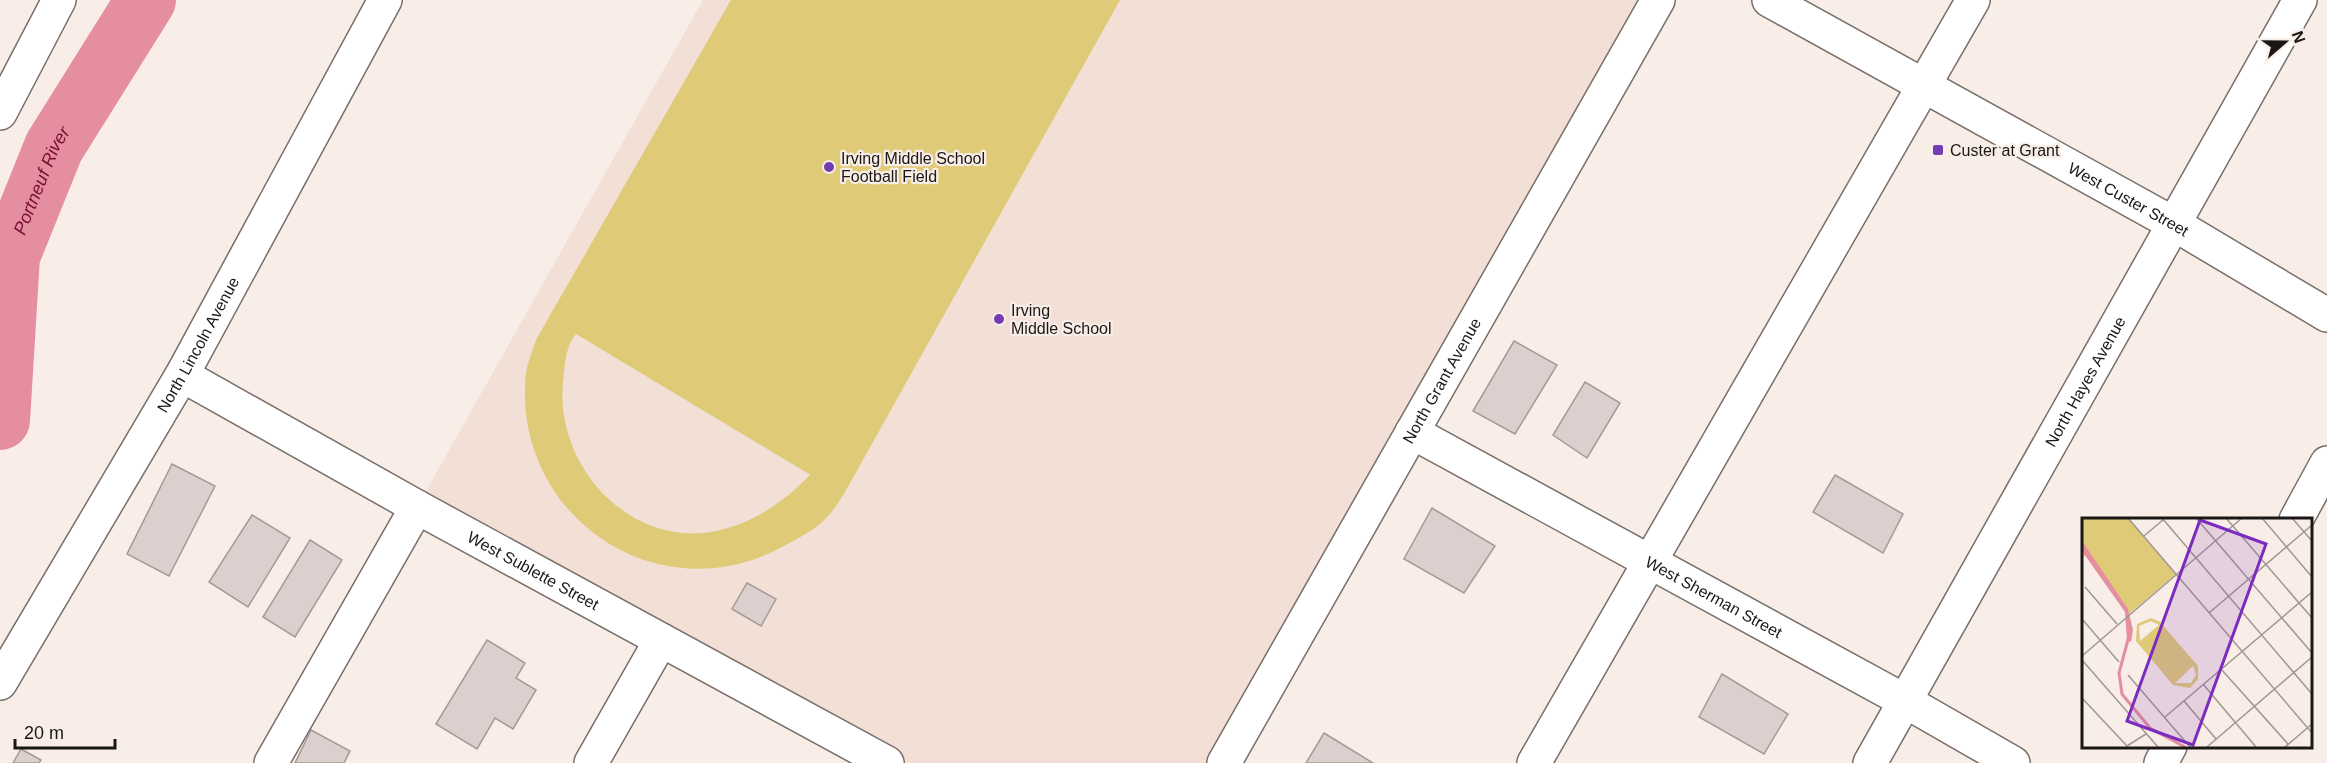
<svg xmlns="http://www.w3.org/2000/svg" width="2327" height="763" viewBox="0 0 2327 763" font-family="Arial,sans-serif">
<rect width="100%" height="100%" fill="#f8ede7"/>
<path fill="#f2dfd5" d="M703,0H1658L1224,763H887L417,507Z"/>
<path fill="#dfca78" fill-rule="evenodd" d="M731,0H1120L845,492C840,500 835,508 829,515C816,530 797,539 780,548C654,614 511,513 526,373C528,361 533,349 537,338ZM576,334L809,474L810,475C782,504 745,529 703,533C621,540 555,460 563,382C565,365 565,347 576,334Z"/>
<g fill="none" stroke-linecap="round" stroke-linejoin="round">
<path stroke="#e58e9f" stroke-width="60" id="s1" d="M0,420L10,256L54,147L146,0"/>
</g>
<g fill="#dcd0ce" stroke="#a59a97" stroke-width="1.5">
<path d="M1514,341L1557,365L1515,434L1473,411Z"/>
<path d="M1585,382L1620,403L1587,458L1553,435Z"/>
<path d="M172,464L215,486L169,576L127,554Z"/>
<path d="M1835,475L1903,514L1883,553L1813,512Z"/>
<path d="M1432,508L1495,546L1464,593L1404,559Z"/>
<path d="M252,515L290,538L248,607L209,582Z"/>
<path d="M310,540L342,560L295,637L263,617Z"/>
<path d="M747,583L776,599L761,626L732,609Z"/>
<path d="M487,640L525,663L516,678L536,690L513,729L495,718L477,749L436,724Z"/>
<path d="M1722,674L1788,714L1764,754L1699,717Z"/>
<path d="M311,730L350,751L344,763H295Z"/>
<path d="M1324,733L1373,763H1306Z"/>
<path d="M21,749L41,760L39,763H13Z"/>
</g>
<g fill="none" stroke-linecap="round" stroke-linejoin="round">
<defs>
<g id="minor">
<path id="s2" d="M1769,0L2174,224L2327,315"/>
<path d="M0,113L59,0"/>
<path id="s3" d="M182,375L417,507L887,763"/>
<path id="s4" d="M1412,432L1905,701L2013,763"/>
<path d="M2296,520L2327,463"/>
<path id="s5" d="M0,683L182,375L385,0"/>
<path d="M271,763L417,507"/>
<path d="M591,763L661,640"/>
<path id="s6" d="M1224,763L1658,0"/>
<path d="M1534,763L1973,0"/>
<path id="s7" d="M1870,763L2300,0"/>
<path d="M2161,763L2170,746"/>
</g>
</defs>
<use href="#minor" stroke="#786e69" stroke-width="36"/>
<use href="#minor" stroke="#fff" stroke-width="33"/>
</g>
<g fill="#733cb3" stroke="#f8ede7" stroke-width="2">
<rect x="1932" y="144" width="12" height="12" rx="3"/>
<circle cx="829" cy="167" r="6"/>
<circle cx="999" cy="319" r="6"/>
</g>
<g text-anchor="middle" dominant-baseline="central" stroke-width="4.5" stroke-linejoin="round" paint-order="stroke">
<g font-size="16" fill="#1b1715" stroke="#f8ede7" text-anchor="start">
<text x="1950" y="150">Custer at Grant</text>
<text x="841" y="158">Irving Middle School<tspan x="841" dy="18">Football Field</tspan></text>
<text x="1011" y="310">Irving<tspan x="1011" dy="18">Middle School</tspan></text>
</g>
<g font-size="16" fill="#1b1715" stroke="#f8ede7">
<text stroke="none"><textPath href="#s2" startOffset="411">West Custer Street</textPath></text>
<text stroke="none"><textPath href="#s5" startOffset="392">North Lincoln Avenue</textPath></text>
<text stroke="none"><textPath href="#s6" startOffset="440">North Grant Avenue</textPath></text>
<text stroke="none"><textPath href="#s7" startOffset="438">North Hayes Avenue</textPath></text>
<text stroke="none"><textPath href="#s3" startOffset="402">West Sublette Street</textPath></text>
<text stroke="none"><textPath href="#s4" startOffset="344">West Sherman Street</textPath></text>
</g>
<g font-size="18" font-style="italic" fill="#781034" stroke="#f8ede7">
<text stroke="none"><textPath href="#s1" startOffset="246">Portneuf River</textPath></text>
</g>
</g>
<g transform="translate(2082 518)">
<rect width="230" height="230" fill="#f8ede7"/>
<path d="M0,0H46L94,56L47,96L7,35L0,40ZM69,100L78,104L116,148V161L108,170L91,167L54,123L55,106ZM69,103L77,107L58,123L57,108ZM111,148L114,157L109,165H93Z" fill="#dfca78" fill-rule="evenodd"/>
<path d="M0,23L46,91L51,112L49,124L45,122L43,94L0,33Z" fill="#e58e9f"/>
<path fill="none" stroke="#e58e9f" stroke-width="3" d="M47,118L37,155L40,176L68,210L103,229"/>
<path fill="none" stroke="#a09793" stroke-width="1.5" d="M46,0L230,215M80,0L230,176M114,0L230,135M144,0L230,100M180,0L230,59M210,0L230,23M62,18L82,1M3,69L35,106M127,95L230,7M0,101L37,144M0,138L160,0M0,142L76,229M139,151L206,226M46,157L108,229M121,166L174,229M0,180L45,228L64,216M102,183L134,221M83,199L230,74M125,229L230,139M203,229L230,206"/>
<path fill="#7b2cbf" fill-opacity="0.15" stroke="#7b2cbf" stroke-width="3" d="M118,2L184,26L111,227L45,203Z"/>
<rect width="230" height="230" fill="none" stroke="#1b1715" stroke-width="3"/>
</g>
<g transform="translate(2285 42) rotate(70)" stroke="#f8ede7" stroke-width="4.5" paint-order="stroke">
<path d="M0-4.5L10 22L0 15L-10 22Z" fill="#1b1715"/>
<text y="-9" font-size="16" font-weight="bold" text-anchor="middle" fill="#1b1715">N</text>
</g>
<path d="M15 739v9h100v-9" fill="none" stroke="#1b1715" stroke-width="3"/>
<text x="24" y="739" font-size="18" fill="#1b1715" stroke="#f8ede7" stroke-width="4.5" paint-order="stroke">20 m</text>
</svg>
